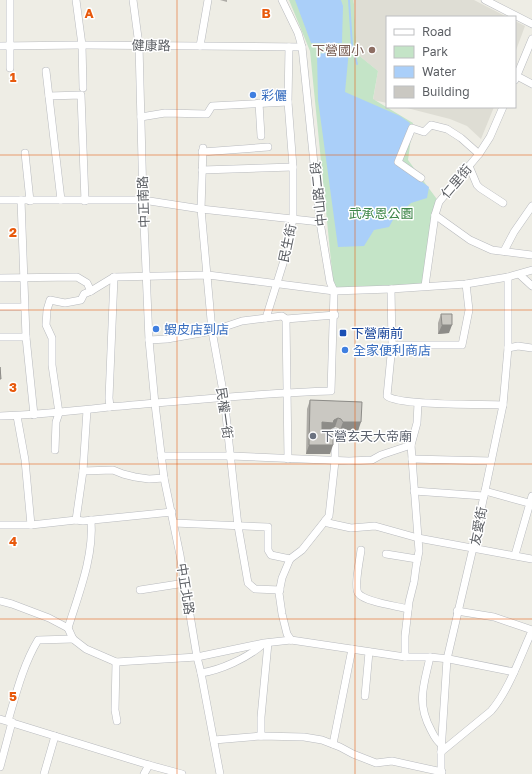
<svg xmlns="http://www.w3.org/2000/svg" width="532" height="774" viewBox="0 0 532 774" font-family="'Golos Text','Noto Sans TC',sans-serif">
<rect width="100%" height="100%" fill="#eeede5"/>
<g fill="#deddd4">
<path d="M353,0H474L507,17H387V103L373,100L378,71L357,54L354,4Z"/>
<path d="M515,21L525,26L515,53Z"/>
<path d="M403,107H494L481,139L467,126L450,119Z"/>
</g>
<path fill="#c4e4c7" d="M289,0H353L354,4L357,54L378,71L373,99L413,123L408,160L439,202L425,286L334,291L310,51Z"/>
<g fill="#aacff9">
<path d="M295,0H341L343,6L342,43H311Z"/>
<path d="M349,50L345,92L400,116L410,123L406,139L398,154L397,164L429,187L427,198L411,203L394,218L389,227L374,230L364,246L338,247L318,100L317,54Z"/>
</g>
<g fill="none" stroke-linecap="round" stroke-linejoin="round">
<path stroke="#aacff9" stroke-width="2" d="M349,0L352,45L357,64"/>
<defs>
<g id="minor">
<path d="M76,0L82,45L83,88"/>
<path d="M133,0L139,45L143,200L149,340L155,404L164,478L180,555L197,657L201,673L220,774"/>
<path d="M485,0L532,24"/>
<path d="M0,46L82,45L302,47"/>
<path d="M200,46L208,0"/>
<path d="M10,68V0"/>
<path d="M46,71L61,200"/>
<path d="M517,76L532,84"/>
<path d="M515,80L532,39"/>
<path d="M49,96L81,95L85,201"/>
<path d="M259,103L261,136"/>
<path d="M141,117L165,113L207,114L212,106L288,102"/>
<path d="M203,148L201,209L212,331L224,397L238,526L248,583L255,589L280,590"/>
<path d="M202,152L268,147"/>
<path d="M25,153L30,201"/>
<path d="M469,166L477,185L480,188L503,203"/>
<path d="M202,170L293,167"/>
<path d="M421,178L398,162L412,128L424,132L431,125L447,129L461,138L479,154"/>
<path d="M0,200H143L201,209L320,222"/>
<path d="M21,200L26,337L34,415"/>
<path d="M435,215L470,240L492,250L532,255"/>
<path d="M504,251L514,232L532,206"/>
<path d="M520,275L532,286"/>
<path d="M0,278L77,277L87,283L91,291L114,277L208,275L334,291L391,289L466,284L508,277L532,270"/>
<path d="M425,286L435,215L439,202L479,154L490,137L503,107"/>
<path d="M391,289L392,345L387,396C399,406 482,404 503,405"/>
<path d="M0,307H24"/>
<path d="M266,318L282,316L286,319L335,315"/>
<path d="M286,319L288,459"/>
<path d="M0,337H26"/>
<path d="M149,340L167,339L212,331L242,321L266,318L286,254L293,219V167L288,102L289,47"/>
<path d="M392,345H462L469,310L466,284"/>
<path d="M508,348L518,346L532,348"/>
<path d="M110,407L109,398L114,277"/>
<path d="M0,416C37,415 73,411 109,407C183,401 257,393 331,391L334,291L330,282L320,222L302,47L298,33L282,0"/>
<path d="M17,416L25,460L31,525"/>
<path d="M55,450L56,422L59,413L52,365V338L46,325L47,310L50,300L65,303L81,300L84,294L91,291"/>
<path d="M161,456H231L349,461L372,460L381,455L411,445"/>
<path d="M412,459L491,461"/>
<path d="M83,471L113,470L123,474L135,477L149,479L164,478"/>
<path d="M414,491L484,496"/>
<path d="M485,491L532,504"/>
<path d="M76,520L83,471L87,410"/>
<path d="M325,521L328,523L351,528L375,526L418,538L532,559"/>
<path d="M174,523L268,527V550L271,555L290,559"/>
<path d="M0,525H31L76,520L83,521L172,512"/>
<path d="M361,550C360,559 354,585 358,593C364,602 397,606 408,609"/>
<path d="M386,554L417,559"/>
<path d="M515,555L532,496"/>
<path d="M140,590L185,583"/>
<path d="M0,601L12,604L49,618L68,628L73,639L86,649L116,662L197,657L264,643L291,640L405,657H430L449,659L514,672"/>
<path d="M457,611L494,617L532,630"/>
<path d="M68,628C79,593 94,556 91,520"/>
<path d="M291,640L287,634L282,614L279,593L282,578L290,559L302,550L329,516L335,461V432"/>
<path d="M405,657V636L409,602L414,582L416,567L419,551L411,445L417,423L418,403"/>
<path d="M430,657C424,685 416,702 431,730C434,736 436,741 442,745"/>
<path d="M116,662L115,710L117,721"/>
<path d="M201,673C221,670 247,658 262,645"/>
<path d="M365,696L369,652"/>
<path d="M0,719L149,765L182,774"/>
<path d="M8,721C16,694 23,665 38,640L73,639"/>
<path d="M261,736V717L268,643"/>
<path d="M214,740L261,736L304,737L322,740L340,747L353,754L376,763L392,761L442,772"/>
<path d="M333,744L352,649"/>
<path d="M441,752L491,711C509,690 520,657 532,631"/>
<path d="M0,767L12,722"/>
<path d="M44,774L55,736"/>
<path d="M144,774L149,765"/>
<path d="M441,774V752L447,659L473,548L503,405L508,348V277"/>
</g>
</defs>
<use href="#minor" stroke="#b8babe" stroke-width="8"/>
<use href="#minor" stroke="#fff" stroke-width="7"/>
</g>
<g fill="#aeaca7">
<path d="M220,0H227V2Z"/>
<path d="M441,314L449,333L438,334V323Z"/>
<path d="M310,400L362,402L358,431L340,430L338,428L335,427L331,429L330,432L322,431L330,454H306L307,409Z"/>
</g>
<g fill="#8d8c88">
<path d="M442,325H452L449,333L438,334Z"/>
<path d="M338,418L335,427L331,429L330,432L319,431L322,422L334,420Z"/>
<path d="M343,422H361L358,431L340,430Z"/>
<path d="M309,445H333L330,454H306Z"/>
</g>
<g fill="#cac8c2" stroke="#8d8c88">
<path d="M441,314H452V325H442Z"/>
<path d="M0,367L1,379H0Z"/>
<path d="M310,400L362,402L361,422H343L341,419L338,418L334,420L333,423L322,422V433H333V445H309Z"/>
</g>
<path fill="none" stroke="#e8590c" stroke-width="1" stroke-opacity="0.55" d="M177,0V774M355,0V774M0,155H532M0,310H532M0,464H532M0,619H532"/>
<circle fill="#8d6e63" stroke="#fff" stroke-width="1.5" cx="372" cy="50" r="4"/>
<g fill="#3f7fe0" stroke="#fff" stroke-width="1.5">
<circle cx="253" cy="95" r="4"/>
<circle cx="156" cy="329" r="4"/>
<circle cx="345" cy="350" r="4"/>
</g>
<rect fill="#1a4fb4" stroke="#fff" stroke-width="1.5" x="339" y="329" width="8" height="8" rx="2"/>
<circle fill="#6b7280" stroke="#fff" stroke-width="1.5" cx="313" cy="436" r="4"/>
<g text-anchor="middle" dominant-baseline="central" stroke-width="3" stroke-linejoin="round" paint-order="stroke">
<g font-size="13" fill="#5d6065" stroke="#fff">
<text transform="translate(151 45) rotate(1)">健康路</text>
<text transform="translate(456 181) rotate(-50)">仁里街</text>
<text transform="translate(318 194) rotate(-96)">中山路二段</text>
<text transform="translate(143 202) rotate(-92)">中正南路</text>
<text transform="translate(287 243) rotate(-78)">民生街</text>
<text transform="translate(225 413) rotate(82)">民權一街</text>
<text transform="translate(478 526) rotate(-79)">友愛街</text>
<text transform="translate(186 589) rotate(81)">中正北路</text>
</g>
<g font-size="13" fill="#785e54" stroke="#fff" text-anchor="end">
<text x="364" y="50">下營國小</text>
</g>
<g font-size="13" fill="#366cbe" stroke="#fff" text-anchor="start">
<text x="261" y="95">彩儷</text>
<text x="164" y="329">蝦皮店到店</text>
<text x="353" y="350">全家便利商店</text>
</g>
<g font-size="13" fill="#3c8547" stroke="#fff">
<text x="381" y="213">武承恩公園</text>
</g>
<g font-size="13" fill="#164399" stroke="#fff" text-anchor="start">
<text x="351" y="333">下營廟前</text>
</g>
<g font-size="13" fill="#5b616d" stroke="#fff" text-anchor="start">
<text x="321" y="436">下營玄天大帝廟</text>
</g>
</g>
<g font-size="13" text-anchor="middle" font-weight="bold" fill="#e8590c" stroke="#fff" stroke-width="3" stroke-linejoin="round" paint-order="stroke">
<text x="89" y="18">A</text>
<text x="266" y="18">B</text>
<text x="13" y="82">1</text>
<text x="13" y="237">2</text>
<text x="13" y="392">3</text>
<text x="13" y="546">4</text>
<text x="13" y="701">5</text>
</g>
<rect x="386" y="16" width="130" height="92" fill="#ffffff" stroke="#bebfc1"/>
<rect x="394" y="29" width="20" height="6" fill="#ffffff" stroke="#bebfc1"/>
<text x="422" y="36" font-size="12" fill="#5d6065">Road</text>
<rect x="394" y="46" width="20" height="12" fill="#c4e4c7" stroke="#bebfc1"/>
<text x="422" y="56" font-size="12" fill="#5d6065">Park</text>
<rect x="394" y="66" width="20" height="12" fill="#aacff9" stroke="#bebfc1"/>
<text x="422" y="76" font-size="12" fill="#5d6065">Water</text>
<rect x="394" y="86" width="20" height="12" fill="#cac8c2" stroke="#bebfc1"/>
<text x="422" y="96" font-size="12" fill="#5d6065">Building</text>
</svg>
